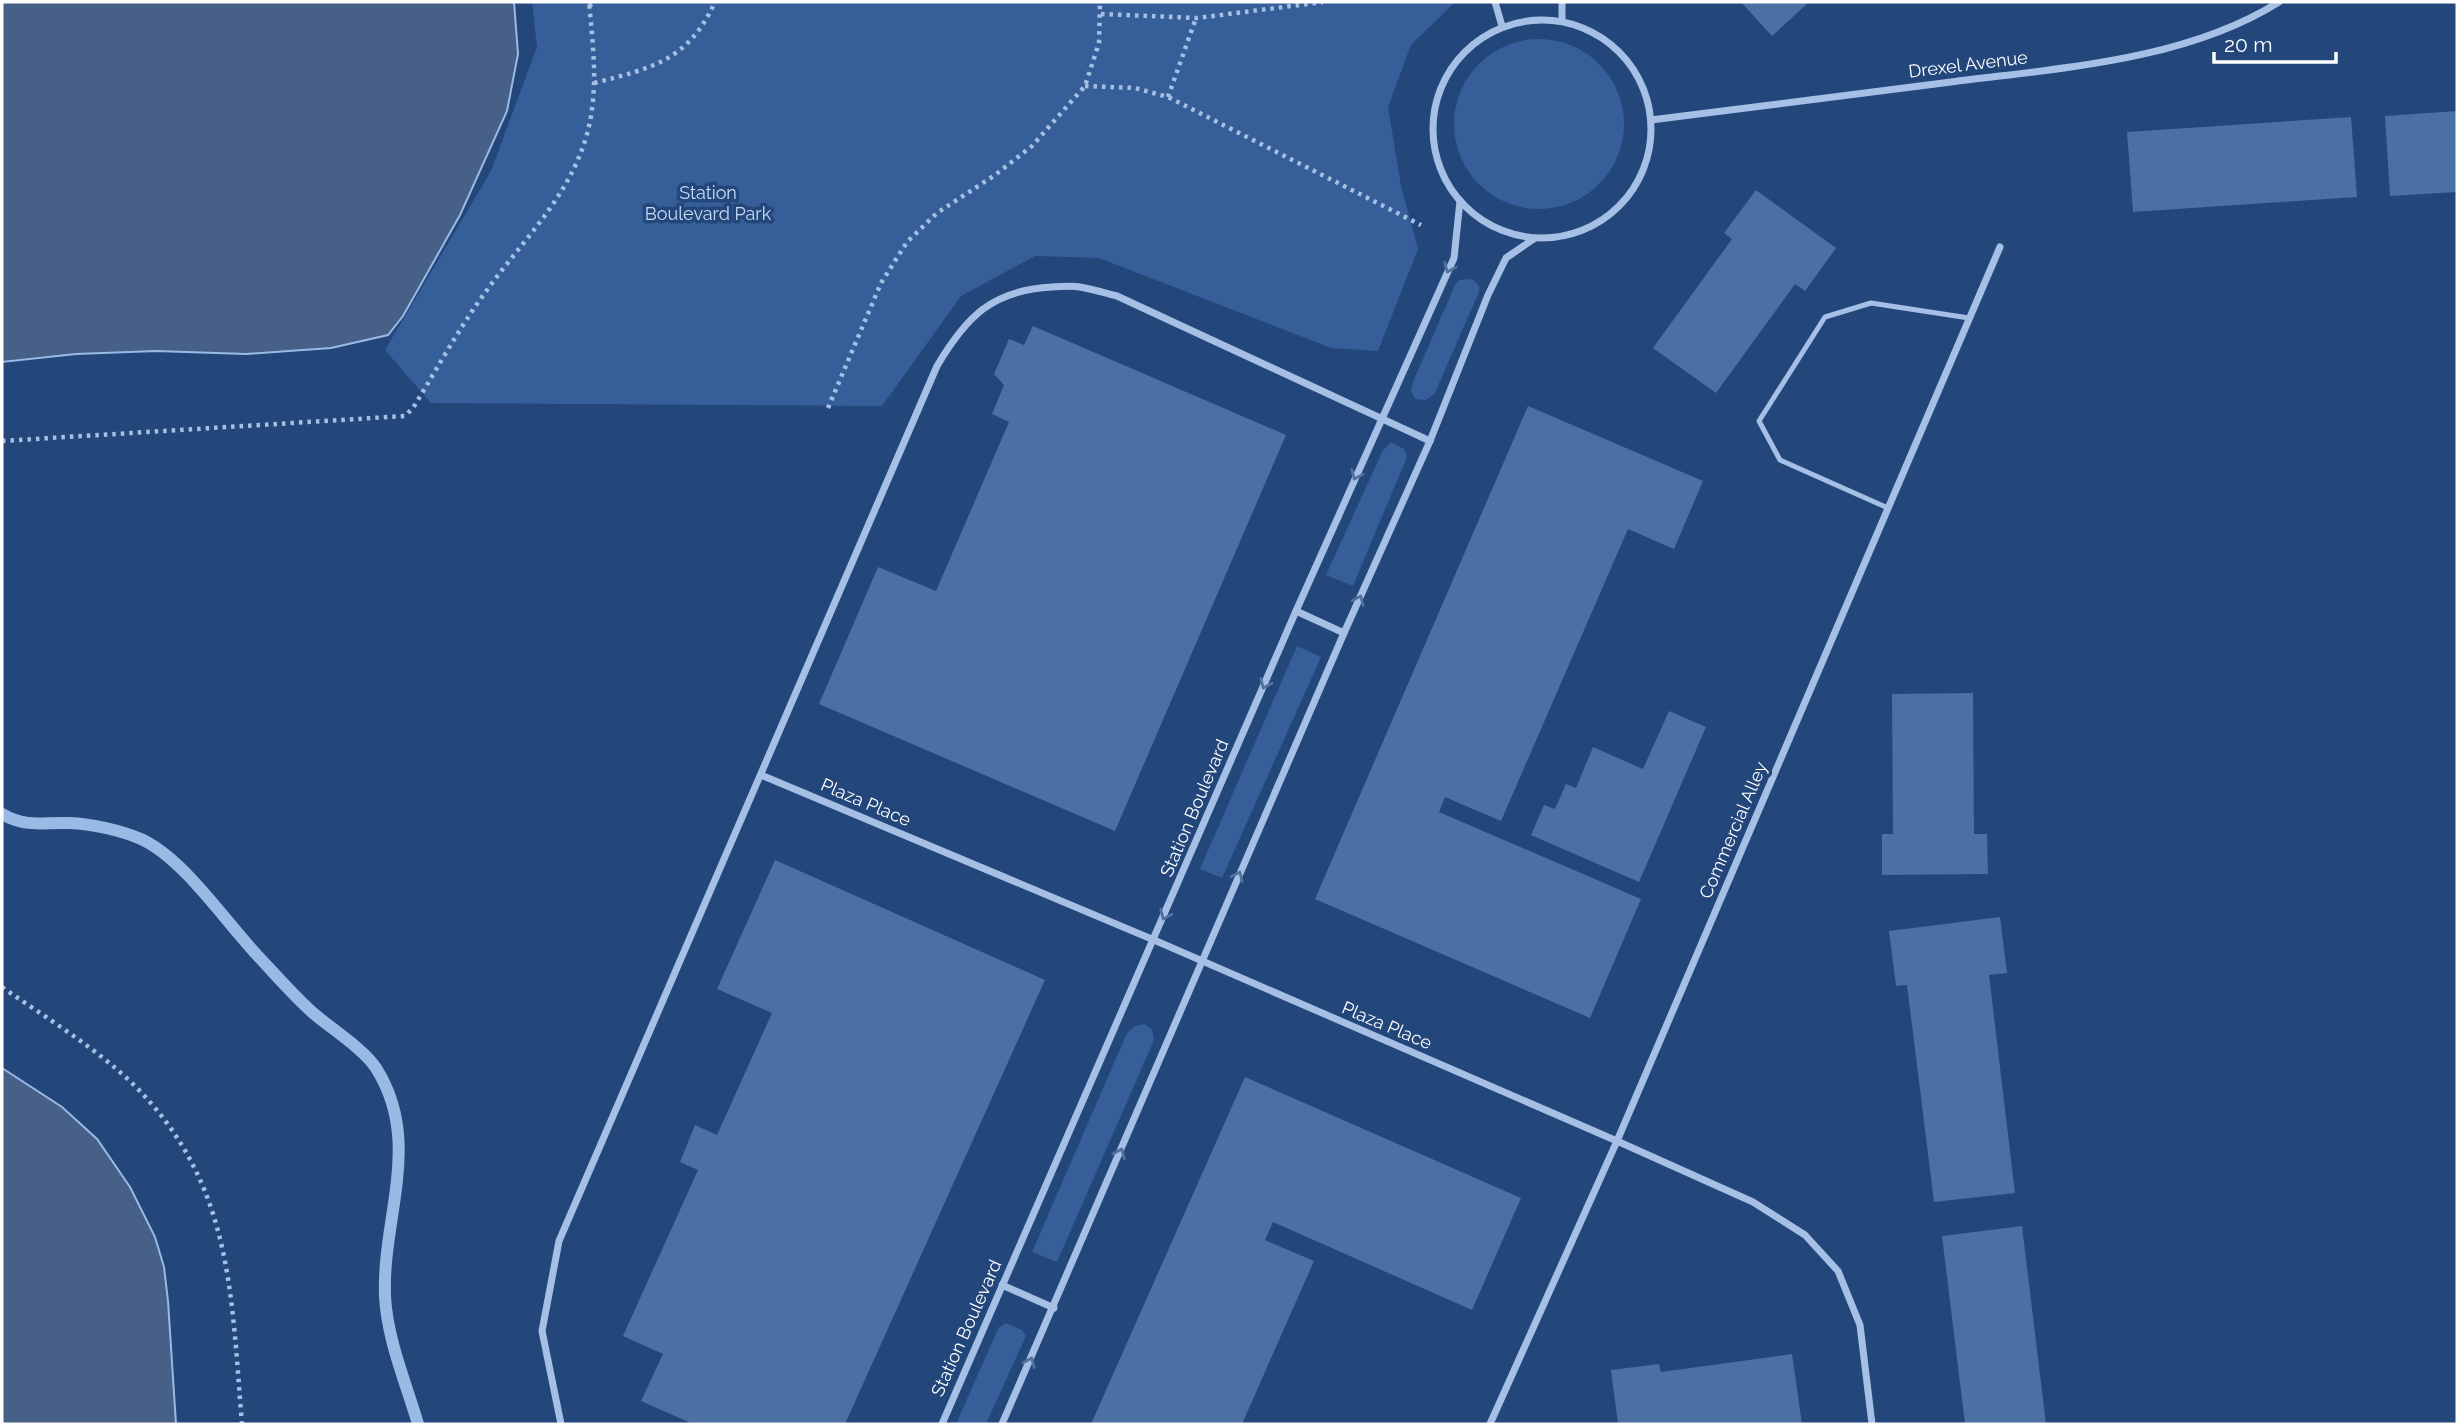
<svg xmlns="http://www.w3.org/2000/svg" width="2459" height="1426" viewBox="0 0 2459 1426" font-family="Raleway,sans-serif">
<rect width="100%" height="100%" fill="#23467b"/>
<g fill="#365f99">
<path d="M532,2H1455L1411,45L1388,107L1401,186L1418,249L1378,351L1331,348L1099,258L1035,256L961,296L882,406L431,403L385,350L491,171L537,47Z"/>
<circle cx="1539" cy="124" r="85"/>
<path d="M1472,279L1479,286V292L1434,395L1425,400L1415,399L1411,391L1413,382L1455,285L1459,280Z"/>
<path d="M1391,442L1404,449L1407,457L1353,586L1326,575L1383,450Z"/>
<path d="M1297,646L1321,657L1222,878L1200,869Z"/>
<path d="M1144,1024L1152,1029L1154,1040L1057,1262L1032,1252L1127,1033L1135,1026Z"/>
<path d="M1006,1323L1022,1330L1026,1336L986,1424H956L999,1327Z"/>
</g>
<g fill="#466087" stroke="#9abae6" stroke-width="2">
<path d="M2,2H514L518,54L507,111L460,215L403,316L388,335L331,348L246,354L156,351L76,354L2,362Z"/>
<path d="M2,1068L62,1107L97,1139L130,1187L155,1237L164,1267L168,1301L176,1424H2Z"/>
</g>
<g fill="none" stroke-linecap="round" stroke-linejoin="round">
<path stroke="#9abae6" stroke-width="12" d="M2,814C26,828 42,822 69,823C92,824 120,830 141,839C183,858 225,921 257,955C275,974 292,994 312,1012C330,1028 364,1049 376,1068C423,1142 382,1217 385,1296C387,1339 406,1383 418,1424"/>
</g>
<g fill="#4b70a4">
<path d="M1741,2H1809L1772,36Z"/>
<path d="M2457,111V192L2390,196L2385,116Z"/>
<path d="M2351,117L2357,197L2133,212L2127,132Z"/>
<path d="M1756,190L1836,248L1805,291L1795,284L1716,393L1653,348L1732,239L1724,233Z"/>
<path d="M1033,326L1286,435L1115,831L819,704L878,567L936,591L1009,422L992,414L1004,385L994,374L1009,339L1024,345Z"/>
<path d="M1528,406L1703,481L1674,549L1628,529L1501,821L1445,797L1439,812L1641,899L1590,1018L1315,899Z"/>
<path d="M1973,693L1974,834H1987L1988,874L1882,875V834H1893L1892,694Z"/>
<path d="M1669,711L1706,727L1639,882L1531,835L1544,805L1555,809L1566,784L1576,788L1593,747L1643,769Z"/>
<path d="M775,860L1045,980L845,1424H693L641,1401L663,1354L623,1336L698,1170L680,1162L695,1125L717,1135L772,1013L717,989Z"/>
<path d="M2000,917L2007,973L1989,975L2015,1193L1934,1202L1907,985L1896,986L1889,931Z"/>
<path d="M1245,1077L1521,1198L1472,1310L1273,1222L1265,1240L1314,1261L1242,1424H1091Z"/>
<path d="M2022,1226L2046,1424H1965L1942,1236Z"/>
<path d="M1792,1354L1802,1424H1618L1611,1370L1659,1364L1661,1372Z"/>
</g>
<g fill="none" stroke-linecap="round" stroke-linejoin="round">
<g stroke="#a6c0e5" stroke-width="4.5" stroke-dasharray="3.5 5" stroke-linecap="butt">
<path d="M589,6L595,2"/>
<path d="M1101,14L1197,18L1323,2"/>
<path d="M594,83C652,68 688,61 715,2"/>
<path d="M1085,86L1135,88L1168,97L1421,225"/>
<path d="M1168,97L1196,18"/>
<path d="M828,408L881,283L907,242L937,213L995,175L1032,146L1085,86L1099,43L1100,2"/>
<path d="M2,441L405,416L413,408C437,369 459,328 487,290C523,240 570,196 587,134C599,90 593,46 589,2"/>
<path d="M2,987C46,1018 95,1047 134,1085C233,1184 231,1294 242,1424"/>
</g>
<path stroke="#a6c0e5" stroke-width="5" d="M1888,508L1780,460L1759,421L1825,317L1871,303L1969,318"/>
<g stroke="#a6c0e5" stroke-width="7">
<path d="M1495,2L1502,26"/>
<path d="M1562,2V21"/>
<circle cx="1542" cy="129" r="109"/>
<path d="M1651,120C1751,108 1851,95 1951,82C2059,68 2185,61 2279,2"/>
<path d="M1296,611L1344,633"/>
<path d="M761,775L1154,940L1617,1141L1753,1202L1805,1235L1838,1271L1860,1325L1872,1424"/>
<path d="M1002,1285L1054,1308"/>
<path d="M561,1424L542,1331L559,1241L937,366C966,317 992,290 1052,287C1061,287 1071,285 1080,287C1092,289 1105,293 1117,296L1430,441"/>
<path d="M942,1424L1296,611L1454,258L1460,201"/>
<path d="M1002,1424L1344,633L1430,441L1488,295L1506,258L1535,238"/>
<path d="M1490,1424L1617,1141L2000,247"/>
</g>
</g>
<defs><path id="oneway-chevron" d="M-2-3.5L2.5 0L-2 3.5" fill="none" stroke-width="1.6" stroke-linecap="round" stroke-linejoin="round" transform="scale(1.75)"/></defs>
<g stroke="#5171a0">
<use href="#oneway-chevron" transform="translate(1449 268) rotate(113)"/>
<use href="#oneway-chevron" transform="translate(1356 475) rotate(114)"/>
<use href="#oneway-chevron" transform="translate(1359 600) rotate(-66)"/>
<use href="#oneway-chevron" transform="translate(1265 684) rotate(113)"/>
<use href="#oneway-chevron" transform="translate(1238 876) rotate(-66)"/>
<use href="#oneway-chevron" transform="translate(1165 915) rotate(113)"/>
<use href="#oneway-chevron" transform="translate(1120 1153) rotate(-67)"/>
<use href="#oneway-chevron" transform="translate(1030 1362) rotate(-66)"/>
</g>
<g text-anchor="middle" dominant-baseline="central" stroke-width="7" stroke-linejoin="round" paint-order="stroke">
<g font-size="18" fill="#fff" stroke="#23467b">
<text transform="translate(1968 64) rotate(-7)">Drexel Avenue</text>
<text transform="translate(866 802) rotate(23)">Plaza Place</text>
<text transform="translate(1194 808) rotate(-67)">Station Boulevard</text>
<text transform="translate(1733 830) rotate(-67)">Commercial Alley</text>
<text transform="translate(1387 1025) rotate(23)">Plaza Place</text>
<text transform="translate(966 1328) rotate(-66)">Station Boulevard</text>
</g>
<g font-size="18" fill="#c9dbf4" stroke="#23467b">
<text x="708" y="192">Station<tspan x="708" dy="21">Boulevard Park</tspan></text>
</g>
</g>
<rect width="2459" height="1426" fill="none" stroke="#ffffff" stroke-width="7"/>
<path d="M2214 52v10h122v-10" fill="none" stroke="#ffffff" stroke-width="3.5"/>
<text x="2224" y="52" font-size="21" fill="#ffffff" stroke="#23467b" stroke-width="5" paint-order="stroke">20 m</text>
</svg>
